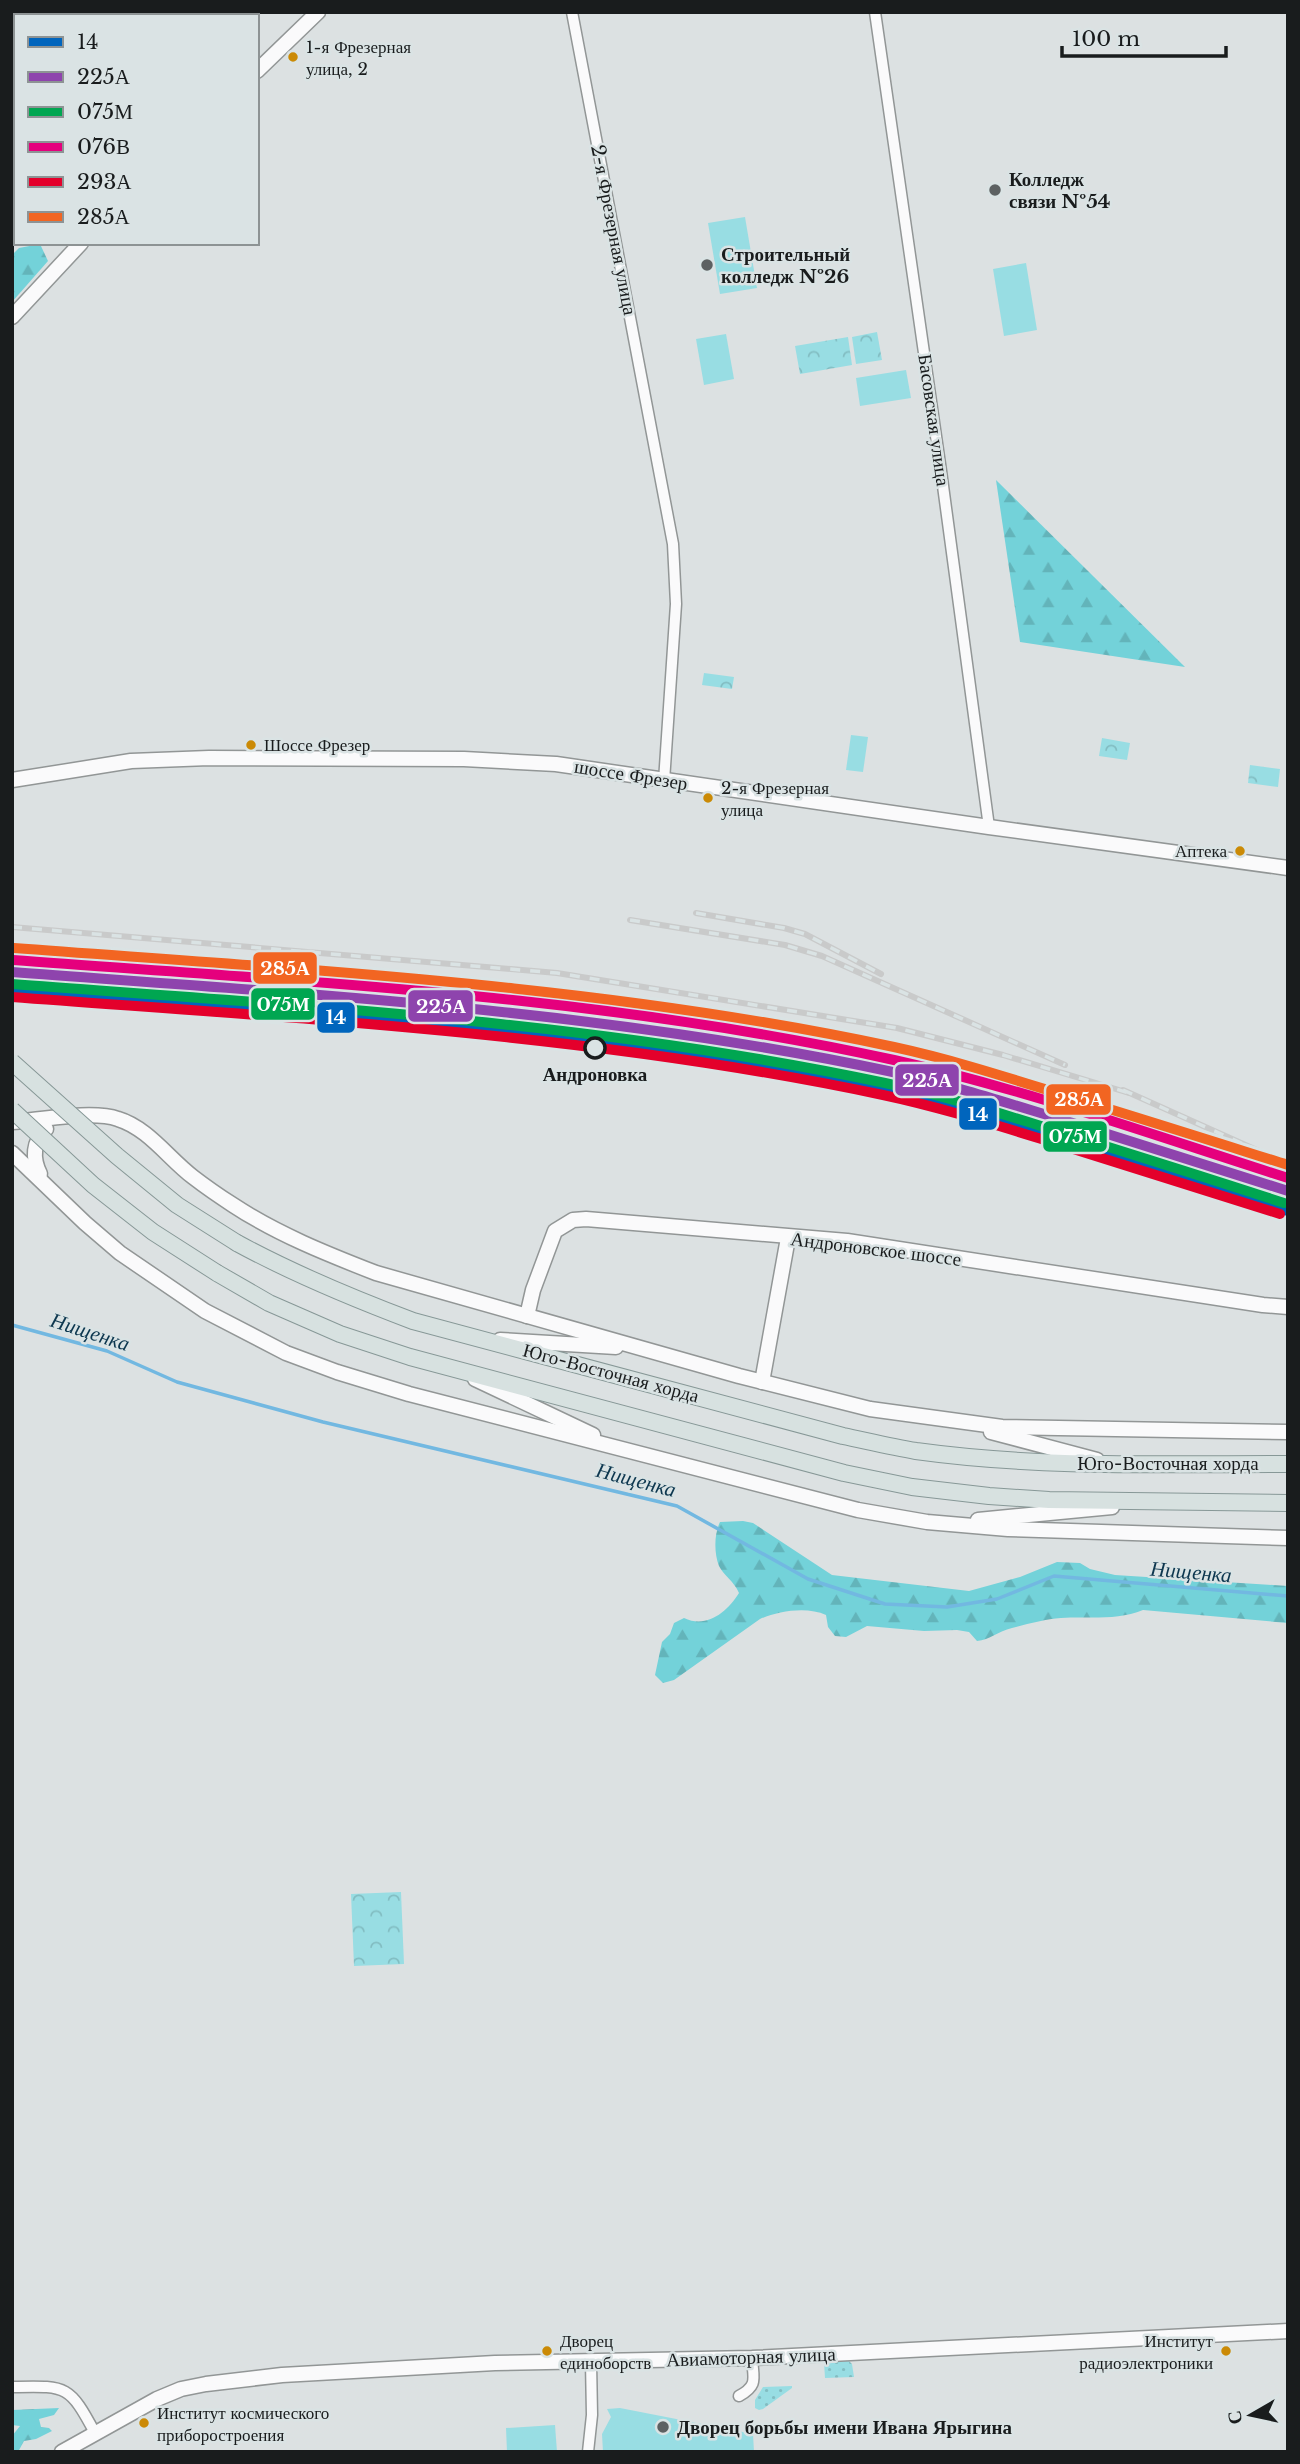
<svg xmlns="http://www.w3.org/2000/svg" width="1300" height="2464" viewBox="0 0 1300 2464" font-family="'Libre Baskerville',serif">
<defs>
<pattern id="grass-dots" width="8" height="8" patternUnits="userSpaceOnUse" patternTransform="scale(1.75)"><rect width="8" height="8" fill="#98dde3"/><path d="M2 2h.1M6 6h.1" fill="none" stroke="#82bdc2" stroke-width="1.8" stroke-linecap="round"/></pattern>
<pattern id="forest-firs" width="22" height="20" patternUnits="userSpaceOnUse" patternTransform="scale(1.75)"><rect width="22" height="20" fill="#73d2d9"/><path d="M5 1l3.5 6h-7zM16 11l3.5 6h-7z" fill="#63b4ba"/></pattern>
<pattern id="park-crowns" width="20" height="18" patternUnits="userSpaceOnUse" patternTransform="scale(1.75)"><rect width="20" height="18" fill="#98dde3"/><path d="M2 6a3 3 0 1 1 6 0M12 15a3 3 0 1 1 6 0" fill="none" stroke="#82bdc2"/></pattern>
</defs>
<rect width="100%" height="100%" fill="#dce1e2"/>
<g fill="url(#grass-dots)">
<path d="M849,2361L852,2364L854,2377L825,2378L824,2362Z"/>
<path d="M792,2386V2388L763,2409L759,2410L755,2408V2400L763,2387Z"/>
</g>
<g fill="url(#forest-firs)">
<path d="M40,244L48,261L12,302V255L19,248Z"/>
<path d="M996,480L1185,667L1020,642Z"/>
<path d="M743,1521L753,1523L832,1575L969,1591L1020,1577L1057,1562L1080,1563L1090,1569L1115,1575L1288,1586V1623L1143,1610C1117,1621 1089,1616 1061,1618C1045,1619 1028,1624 1012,1628C998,1631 990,1640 977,1641L969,1632L957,1630L924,1631L867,1626L846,1637L835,1636L828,1627L826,1615C807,1606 778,1611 760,1619L674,1680L663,1683L655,1675L662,1642L670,1634L674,1623L684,1618C707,1629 727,1612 739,1593C734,1581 724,1576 719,1566C714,1553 714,1534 720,1522Z"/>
<path d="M59,2408L54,2415L39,2419L41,2427L49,2428L52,2431L36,2439L24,2441L18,2452H12V2436L20,2426L12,2425V2410Z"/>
</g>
<g fill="url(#park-crowns)">
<path d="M877,332L882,360L856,364L852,337Z"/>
<path d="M848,337L852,365L800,374L795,346Z"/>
<path d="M704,673L734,677L732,689L702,685Z"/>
<path d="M1102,738L1130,743L1127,760L1099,756Z"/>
<path d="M1250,765L1280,769L1278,787L1248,783Z"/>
<path d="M401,1892L404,1964L354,1966L351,1894Z"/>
</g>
<g fill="#98dde3">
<path d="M745,217L757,288L720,294L708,223Z"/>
<path d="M1026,263L1037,330L1004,336L993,269Z"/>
<path d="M726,334L734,379L704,385L696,339Z"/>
<path d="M906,370L911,398L860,406L856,378Z"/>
<path d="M851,735L868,737L863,772L846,770Z"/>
<path d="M620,2408L753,2434L754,2452H603L602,2434L611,2417L607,2409Z"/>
<path d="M555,2425L557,2452H507L506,2428Z"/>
</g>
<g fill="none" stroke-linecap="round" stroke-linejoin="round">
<path stroke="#72b8e1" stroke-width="3.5" d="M12,1325L107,1351L177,1382L323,1422L677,1506L808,1579L885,1604L947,1607L997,1599L1054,1576L1288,1596"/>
<defs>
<g id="street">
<path d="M572,12L673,544L676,604L664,781"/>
<path d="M875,12L941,471L989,827"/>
<path d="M12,2387C66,2386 69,2384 95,2433"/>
<path d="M739,2396C759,2385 753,2378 752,2358"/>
<path d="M588,2452L592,2415L591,2362"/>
</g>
<g id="secondary">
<path d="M257,71L318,12"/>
<path d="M12,317L81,243"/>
<path d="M12,780L131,761L209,758L464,759L556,764L989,827L1288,868"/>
<path d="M12,1122C40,1120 93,1110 118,1119C148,1128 169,1159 193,1177C206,1187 219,1196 233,1205C277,1234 327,1254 376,1273L739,1376L870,1409L1002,1427L1288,1432"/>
<path d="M12,1153L85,1223L120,1253L205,1311L286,1353L337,1372L409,1394L858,1510L927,1522L1008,1529L1288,1538"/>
<path d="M40,1174C32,1158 33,1142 46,1129"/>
<path d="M527,1316L533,1290L555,1231L573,1220L586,1219L847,1241L1263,1305L1288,1307"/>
<path d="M500,1340L616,1347"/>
<path d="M475,1379L593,1435"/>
<path d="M762,1382L788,1238"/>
<path d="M991,1432L1097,1460"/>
<path d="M978,1520L1112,1507"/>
<path d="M62,2452L157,2399L181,2389L206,2384L282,2375L495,2363L752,2358L1288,2331"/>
</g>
<g id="primary">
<path d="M237,1243C294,1274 352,1298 413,1321L843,1436C867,1441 892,1447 916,1451C1039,1468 1164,1464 1288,1464"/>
<path d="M217,1273L269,1303L340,1334L410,1357L844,1473L912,1487L989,1496L1049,1500L1288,1503"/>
</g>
</defs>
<use href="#street" stroke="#929696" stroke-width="13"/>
<use href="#secondary" stroke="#929696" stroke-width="17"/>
<use href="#primary" stroke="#879897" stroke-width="18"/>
<use href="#street" stroke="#fafafb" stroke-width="10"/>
<use href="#secondary" stroke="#fafafb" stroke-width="14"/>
<use href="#primary" stroke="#d7e1e0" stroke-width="16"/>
<defs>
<g id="rail">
<path d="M67,16L71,12"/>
<path d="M84,16L88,12"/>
<path d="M110,16L114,12"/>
<path d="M142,16L147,12"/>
<path d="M12,60L16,57"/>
<path d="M12,81L16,79"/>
<path d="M12,111L16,108"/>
<path d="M12,138L16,134"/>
<path d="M696,913L784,928L805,934L881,974"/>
<path d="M630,920L785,945L822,956L1065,1065"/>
<path d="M12,927L557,973L897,1028L1003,1055L1129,1093"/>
<path d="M12,950L554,993L770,1026L942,1061L1112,1111L1246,1157L1288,1169"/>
<path d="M1123,1090L1270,1156"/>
</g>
</defs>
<use href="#rail" stroke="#c9caca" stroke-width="6"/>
<use href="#rail" stroke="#dae3e4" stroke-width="3.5" stroke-dasharray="10" stroke-linecap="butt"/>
<defs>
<g id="primary-bridge">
<path d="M12,1062L117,1156L177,1205L237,1243"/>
<path d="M12,1110L93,1185L153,1232L217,1273"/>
</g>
</defs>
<use href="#primary-bridge" stroke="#879897" stroke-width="18" stroke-linecap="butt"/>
<use href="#primary-bridge" stroke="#d7e1e0" stroke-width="16"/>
<defs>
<path id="rail-1" d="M12,992L568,1036L643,1047L903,1094L997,1119L1288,1211"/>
<path id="rail-2" d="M12,972C305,994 600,1010 888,1071C945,1083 1001,1101 1057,1118C1134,1142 1211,1166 1288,1191"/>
<path id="rail-3" d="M12,984C304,1006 598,1022 885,1083C942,1095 999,1113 1054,1130C1131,1154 1208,1178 1284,1203"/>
<path id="rail-4" d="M13,960C307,982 605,996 894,1060C1025,1089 1159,1137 1288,1178"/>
<path id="rail-5" d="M12,997C303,1019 596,1034 883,1095C940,1107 996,1125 1051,1142C1128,1166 1204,1190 1280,1214"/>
<path id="rail-6" d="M14,948C308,970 605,985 894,1047C954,1060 1012,1079 1070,1097C1143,1119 1215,1142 1288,1165"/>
</defs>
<use href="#rail-1" stroke="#dae3e4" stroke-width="16"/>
<use href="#rail-2" stroke="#dae3e4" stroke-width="16"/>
<use href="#rail-3" stroke="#dae3e4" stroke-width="16"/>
<use href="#rail-4" stroke="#dae3e4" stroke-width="16"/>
<use href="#rail-5" stroke="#dae3e4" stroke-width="16"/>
<use href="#rail-6" stroke="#dae3e4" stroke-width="16"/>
<use href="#rail-1" stroke="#0065bd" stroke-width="10"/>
<use href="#rail-2" stroke="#8e44ad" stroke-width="10"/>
<use href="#rail-3" stroke="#00a651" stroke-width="10"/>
<use href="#rail-4" stroke="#e5007d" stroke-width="10"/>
<use href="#rail-5" stroke="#e4002b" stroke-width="10"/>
<use href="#rail-6" stroke="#f26522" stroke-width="10"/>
</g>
<g fill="#cb8a06" stroke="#dae3e4" stroke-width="2.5">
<circle cx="293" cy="57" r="6"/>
<circle cx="251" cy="745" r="6"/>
<circle cx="708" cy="798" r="6"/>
<circle cx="1240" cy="851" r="6"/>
<circle cx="547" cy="2351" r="6"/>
<circle cx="1226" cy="2351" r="6"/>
<circle cx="144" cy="2423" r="6"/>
</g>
<g fill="#5d6162" stroke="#dae3e4" stroke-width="2.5">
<circle cx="995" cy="190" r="7"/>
<circle cx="707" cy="265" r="7"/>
<circle cx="663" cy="2427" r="7"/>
</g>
<circle fill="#dae3e4" stroke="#191c1d" stroke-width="3.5" cx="595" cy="1048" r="10"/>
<g text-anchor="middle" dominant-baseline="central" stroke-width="5" stroke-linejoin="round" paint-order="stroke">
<g font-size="17" fill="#191c1d" stroke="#dae3e4" text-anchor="start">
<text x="306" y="47">1-я Фрезерная<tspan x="306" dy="22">улица, 2</tspan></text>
<text x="264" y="745">Шоссе Фрезер</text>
<text x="721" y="788">2-я Фрезерная<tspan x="721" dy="22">улица</tspan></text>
<text x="1227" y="851" text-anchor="end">Аптека</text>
<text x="560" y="2341">Дворец<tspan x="560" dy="22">единоборств</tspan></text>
<text x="1213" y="2341" text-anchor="end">Институт<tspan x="1213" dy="22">радиоэлектроники</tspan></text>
<text x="157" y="2413">Институт космического<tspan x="157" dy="22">приборостроения</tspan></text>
</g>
<g font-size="19" font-weight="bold" fill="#191c1d" stroke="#dae3e4" text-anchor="start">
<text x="1009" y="179">Колледж<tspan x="1009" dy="22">связи №54</tspan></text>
<text x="721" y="254">Строительный<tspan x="721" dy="22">колледж №26</tspan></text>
<text x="677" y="2427">Дворец борьбы имени Ивана Ярыгина</text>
</g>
<g font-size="19" fill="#191c1d" stroke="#dae3e4">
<text transform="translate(614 230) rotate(79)">2-я Фрезерная улица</text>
<text transform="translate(934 420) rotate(82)">Басовская улица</text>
<text transform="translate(631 775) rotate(9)">шоссе Фрезер</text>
<text transform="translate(876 1249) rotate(7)">Андроновское шоссе</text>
<text transform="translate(611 1373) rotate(15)">Юго-Восточная хорда</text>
<text x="1168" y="1463">Юго-Восточная хорда</text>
<text transform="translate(751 2357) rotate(-2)">Авиамоторная улица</text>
</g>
<g font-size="19" font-weight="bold" fill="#191c1d" stroke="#dae3e4">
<text x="595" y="1074">Андроновка</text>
</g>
<g font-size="21" font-style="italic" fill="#0d374f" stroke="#dae3e4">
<text transform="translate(90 1332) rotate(18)">Нищенка</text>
<text transform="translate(636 1480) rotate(15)">Нищенка</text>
<text transform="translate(1191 1572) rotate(5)">Нищенка</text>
</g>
</g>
<g stroke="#dae3e4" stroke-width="2.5">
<rect x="252" y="951" width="66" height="34" rx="7" fill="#f26522"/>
<rect x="250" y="987" width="66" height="34" rx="7" fill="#00a651"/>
<rect x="407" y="989" width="67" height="34" rx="7" fill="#8e44ad"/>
<rect x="316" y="1001" width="40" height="33" rx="7" fill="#0065bd"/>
<rect x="894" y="1063" width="66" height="34" rx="7" fill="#8e44ad"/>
<rect x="1045" y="1083" width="67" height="33" rx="7" fill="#f26522"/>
<rect x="958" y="1097" width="40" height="34" rx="7" fill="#0065bd"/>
<rect x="1042" y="1120" width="66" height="33" rx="7" fill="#00a651"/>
</g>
<g font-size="19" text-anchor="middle" font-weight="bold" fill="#fff">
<text x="285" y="975">285А</text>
<text x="283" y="1011">075М</text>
<text x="441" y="1013">225А</text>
<text x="336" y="1024">14</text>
<text x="927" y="1087">225А</text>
<text x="1079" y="1106">285А</text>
<text x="978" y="1121">14</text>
<text x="1075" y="1143">075М</text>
</g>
<rect width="1300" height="2464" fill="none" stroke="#191c1d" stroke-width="28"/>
<rect x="14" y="14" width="245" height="231" fill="#dae3e4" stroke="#8d9394" stroke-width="2"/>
<rect x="28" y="37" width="35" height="10" fill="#0065bd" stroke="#8d9394" stroke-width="2"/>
<text x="77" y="49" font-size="21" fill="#191c1d">14</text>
<rect x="28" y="72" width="35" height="10" fill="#8e44ad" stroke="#8d9394" stroke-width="2"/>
<text x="77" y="84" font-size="21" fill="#191c1d">225А</text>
<rect x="28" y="107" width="35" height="10" fill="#00a651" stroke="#8d9394" stroke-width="2"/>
<text x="77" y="119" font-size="21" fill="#191c1d">075М</text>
<rect x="28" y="142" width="35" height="10" fill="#e5007d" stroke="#8d9394" stroke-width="2"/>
<text x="77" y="154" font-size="21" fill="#191c1d">076В</text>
<rect x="28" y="177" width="35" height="10" fill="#e4002b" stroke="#8d9394" stroke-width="2"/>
<text x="77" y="189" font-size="21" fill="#191c1d">293А</text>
<rect x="28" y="212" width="35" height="10" fill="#f26522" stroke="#8d9394" stroke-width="2"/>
<text x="77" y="224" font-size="21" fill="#191c1d">285А</text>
<g transform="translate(1251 2415) rotate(261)" stroke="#dae3e4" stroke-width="5" paint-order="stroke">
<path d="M0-5L12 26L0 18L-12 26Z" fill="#191c1d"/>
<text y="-10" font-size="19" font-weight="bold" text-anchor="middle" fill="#191c1d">С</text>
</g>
<path d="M1062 46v10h164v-10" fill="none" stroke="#191c1d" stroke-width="3.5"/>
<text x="1072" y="46" font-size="21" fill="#191c1d" stroke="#dae3e4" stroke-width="5" paint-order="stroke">100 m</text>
</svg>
